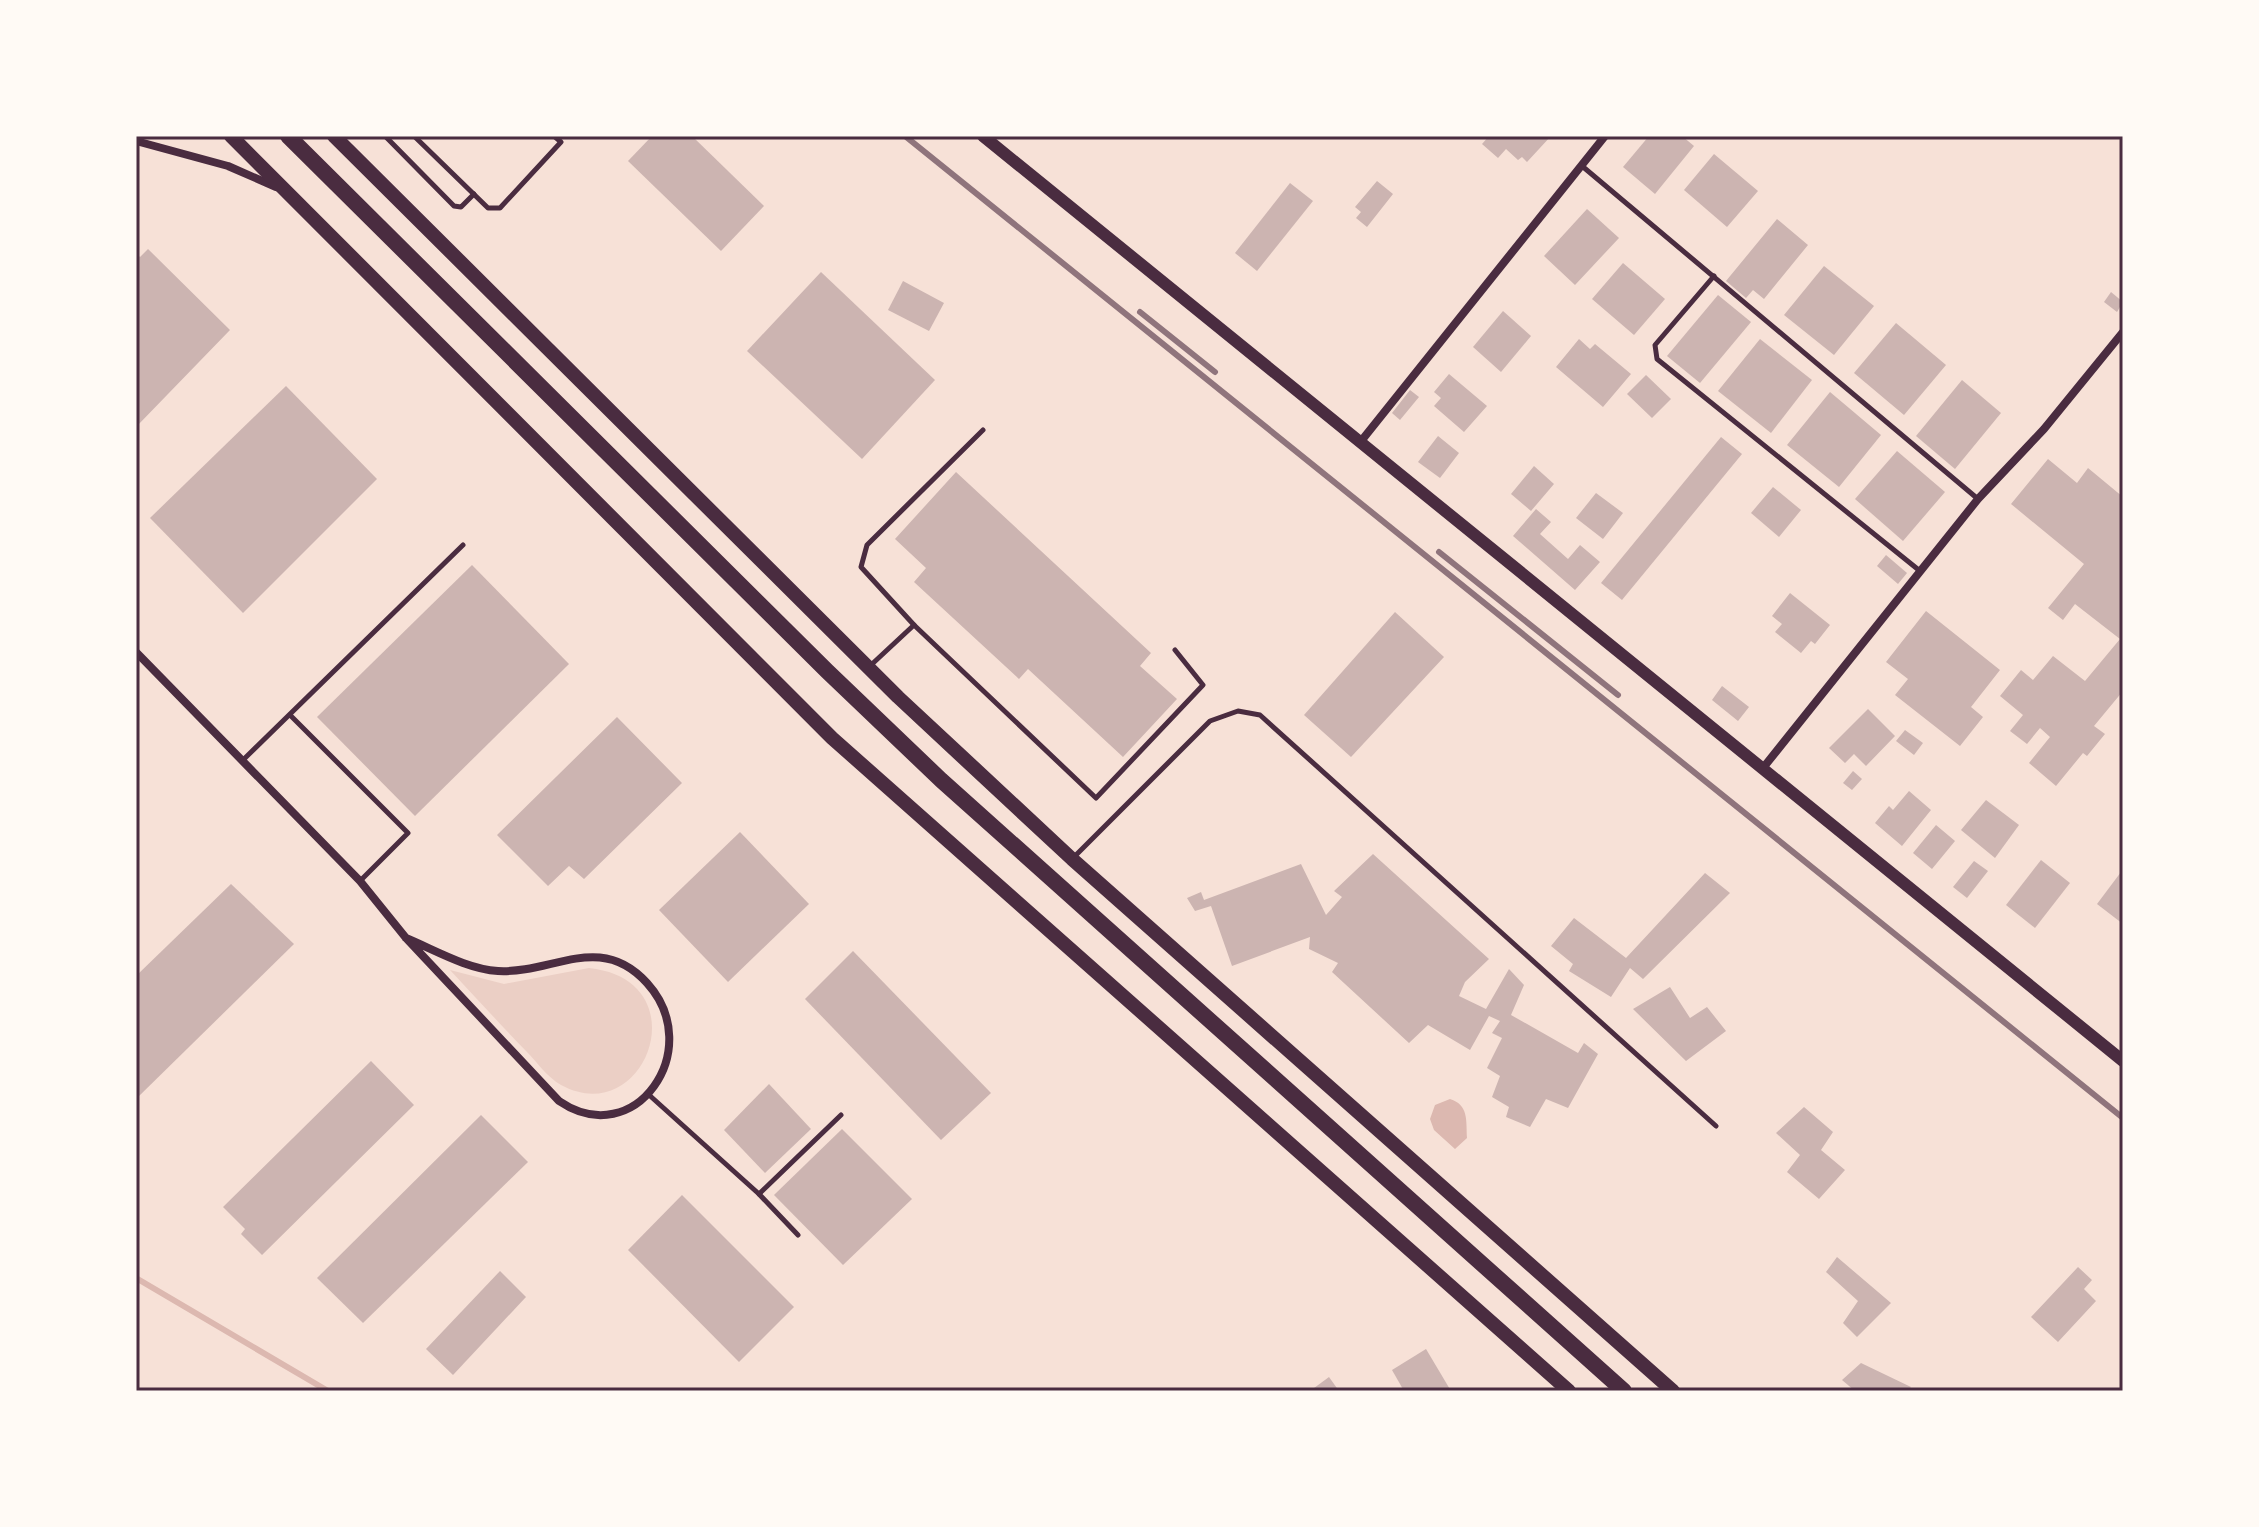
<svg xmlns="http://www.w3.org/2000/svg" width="2259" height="1527" viewBox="0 0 2259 1527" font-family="Jost,sans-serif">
<rect width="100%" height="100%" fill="#f7e1d7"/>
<path fill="#ebcfc5" d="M589,968C701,980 646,1131 561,1085C547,1077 537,1062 526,1051C500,1024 475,997 450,970L504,984Z"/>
<path fill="#dcb8b0" d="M1450,1099C1469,1105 1466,1121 1467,1138L1455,1149L1434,1130L1430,1119L1435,1105Z"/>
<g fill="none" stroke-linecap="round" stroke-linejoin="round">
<path stroke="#dcb8b0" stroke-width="6" d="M136,1278L328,1391"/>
</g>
<g fill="#ccb4b1">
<path d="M652,136H692L764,206L721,251L628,161Z"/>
<path d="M1489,136H1551L1527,162L1522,157L1518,160L1506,149L1498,158L1482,144Z"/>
<path d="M1649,136H1682L1694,146L1655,194L1623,167Z"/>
<path d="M1714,154L1758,191L1727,227L1684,190Z"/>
<path d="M1377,181L1393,194L1367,227L1356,218L1361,212L1355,207Z"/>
<path d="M1290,183L1313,201L1257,271L1235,253Z"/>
<path d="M1587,209L1619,238L1575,285L1544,256Z"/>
<path d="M1777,219L1808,245L1764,299L1753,290L1746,298L1726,281Z"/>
<path d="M148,249L230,330L136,427V253L140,257Z"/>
<path d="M1623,263L1665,299L1634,335L1592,299Z"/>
<path d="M1824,266L1874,306L1834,355L1784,315Z"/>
<path d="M821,272L935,380L862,459L747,351Z"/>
<path d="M903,281L944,303L929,331L888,310Z"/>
<path d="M2111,292L2123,302L2117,312L2104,302Z"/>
<path d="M1718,295L1751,322L1700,383L1667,356Z"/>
<path d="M1503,311L1531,336L1501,372L1473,347Z"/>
<path d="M1896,323L1946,365L1904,415L1854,373Z"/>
<path d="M1579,339L1590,349L1595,344L1631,374L1603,407L1556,367Z"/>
<path d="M1760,339L1812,380L1771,433L1718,391Z"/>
<path d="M1449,374L1487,406L1464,432L1434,406L1441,398L1434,392Z"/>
<path d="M1646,375L1671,399L1652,418L1627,394Z"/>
<path d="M1962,380L2001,413L1955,469L1916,436Z"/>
<path d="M286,386L377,479L243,613L150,518Z"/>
<path d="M1410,390L1419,397L1400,420L1392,413Z"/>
<path d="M1830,392L1881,435L1839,487L1787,445Z"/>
<path d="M1438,436L1459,453L1440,478L1418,462Z"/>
<path d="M1721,437L1742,454L1622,600L1601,583Z"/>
<path d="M1897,451L1945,492L1903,541L1855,499Z"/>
<path d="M2048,459L2077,483L2088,468L2123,497V691L2094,726L2105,734L2087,756L2083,753L2056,786L2029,763L2050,737L2040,728L2027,744L2010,731L2023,715L2000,696L2021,670L2033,680L2053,656L2085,681L2120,639L2075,604L2063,620L2048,608L2084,564L2011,504Z"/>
<path d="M1534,466L1554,484L1531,511L1511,494Z"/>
<path d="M956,472L1151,653L1140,666L1177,699L1123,757L1028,669L1019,679L914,582L926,568L895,539Z"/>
<path d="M1773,487L1801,510L1779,537L1751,513Z"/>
<path d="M1596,493L1623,513L1603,539L1576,518Z"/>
<path d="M1536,509L1551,522L1540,534L1568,559L1580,545L1600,562L1575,590L1513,536Z"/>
<path d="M1886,555L1907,573L1898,584L1877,566Z"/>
<path d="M472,565L569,664L415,816L317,717Z"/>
<path d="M1790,593L1830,625L1815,644L1811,641L1801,653L1775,632L1782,624L1772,616Z"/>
<path d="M1926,611L2000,670L1971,707L1983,717L1960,746L1895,695L1908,679L1886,662Z"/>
<path d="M1395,612L1444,657L1351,757L1304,715Z"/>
<path d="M1722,686L1749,707L1738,721L1712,700Z"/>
<path d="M1868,709L1895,736L1866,766L1854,754L1845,763L1829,748Z"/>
<path d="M617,717L682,783L584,879L569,866L548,886L497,835Z"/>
<path d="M1905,730L1923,743L1914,755L1896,741Z"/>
<path d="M1853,771L1862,779L1852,790L1843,783Z"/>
<path d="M1909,791L1931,810L1902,846L1875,823L1889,806L1893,810Z"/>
<path d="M1986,800L2019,825L1995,858L1961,830Z"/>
<path d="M1936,825L1955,841L1932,869L1913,853Z"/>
<path d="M740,832L809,904L728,982L659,910Z"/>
<path d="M1373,854L1489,959L1465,982L1459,996L1486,1009L1509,969L1524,985L1511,1015L1578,1053L1584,1043L1598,1054L1568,1108L1546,1099L1530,1127L1506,1117L1509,1107L1492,1097L1500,1076L1487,1068L1502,1038L1492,1033L1500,1021L1489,1016L1470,1050L1428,1025L1409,1043L1332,972L1338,963L1309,949L1310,937L1232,966L1211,906L1195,911L1187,898L1201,892L1204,900L1301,864L1326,915L1342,897L1334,891Z"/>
<path d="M2041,860L2070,883L2035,928L2006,905Z"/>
<path d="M1974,861L1988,871L1967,898L1953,887Z"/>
<path d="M2121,872L2123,874V924L2097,904Z"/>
<path d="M1705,873L1730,893L1643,979L1630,968L1611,997L1569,971L1573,964L1551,946L1574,918L1626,958Z"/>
<path d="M231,884L294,944L136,1099V976Z"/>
<path d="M853,951L991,1093L941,1140L805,999Z"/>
<path d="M1670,987L1690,1018L1707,1007L1726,1031L1686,1061L1633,1009Z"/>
<path d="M371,1061L414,1105L262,1255L241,1234L245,1229L223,1207Z"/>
<path d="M769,1084L811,1129L765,1173L724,1130Z"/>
<path d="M1804,1107L1833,1132L1821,1150L1845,1170L1819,1199L1787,1172L1800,1155L1776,1133Z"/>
<path d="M481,1115L528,1162L363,1323L317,1278Z"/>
<path d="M842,1129L912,1199L843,1265L774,1195Z"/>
<path d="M682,1195L794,1307L739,1362L628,1250Z"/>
<path d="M1837,1257L1891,1303L1857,1337L1843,1323L1858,1301L1826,1272Z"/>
<path d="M2078,1267L2092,1280L2084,1289L2096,1301L2058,1342L2031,1317Z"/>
<path d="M500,1271L526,1297L453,1375L426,1349Z"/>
<path d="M1426,1349L1451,1391H1404L1392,1370Z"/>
<path d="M1861,1363L1911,1387L1907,1391H1855L1842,1380Z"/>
<path d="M1329,1377L1339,1391H1310Z"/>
</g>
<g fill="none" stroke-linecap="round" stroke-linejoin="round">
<g stroke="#4a2c40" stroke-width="5">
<path d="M385,136L454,206L461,207L474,194"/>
<path d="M414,136L488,208H500L561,142L554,136"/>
<path d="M1582,166L1978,499"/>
<path d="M1714,276L1655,345L1657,359L1920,571"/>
<path d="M914,625L861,567L867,545L983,430"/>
<path d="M871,665L914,625L1096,798L1203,685L1175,650"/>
<path d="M290,715L408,833L360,881"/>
<path d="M243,760L463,545"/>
<path d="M1074,857L1210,721L1238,711L1260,715L1716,1126"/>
<path d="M648,1094L759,1194L798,1235"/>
<path d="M759,1194L841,1115"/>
</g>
<g stroke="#4a2c40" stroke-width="8">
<path d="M136,141L228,166L276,187"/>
<path d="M1362,440L1605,136"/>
<path d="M136,652L360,881L406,938L559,1101C635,1153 707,1049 647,983C600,931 553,974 498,971C467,969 435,950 406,938"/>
<path d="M1763,768L1978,499L2044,429L2123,332"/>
</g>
<path stroke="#4a2c40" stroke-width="12" d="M983,136L2123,1061"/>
<g stroke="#4a2c40" stroke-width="14">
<path d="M231,136L832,738L1569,1391"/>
<path d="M334,136L898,697L1072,859L1673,1391"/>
</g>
<path stroke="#4a2c40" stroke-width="16" d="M288,136L827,671L941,780L1624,1391"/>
<g stroke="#8f747c" stroke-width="6">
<path d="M905,136L2123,1118"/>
<path d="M1140,312L1215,372"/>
<path d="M1439,552L1618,695"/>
</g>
</g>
<rect width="2259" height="1527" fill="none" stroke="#fffaf5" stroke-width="276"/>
<rect x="138" y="138" width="1983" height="1251" fill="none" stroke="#4a2c40" stroke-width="3"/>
</svg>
